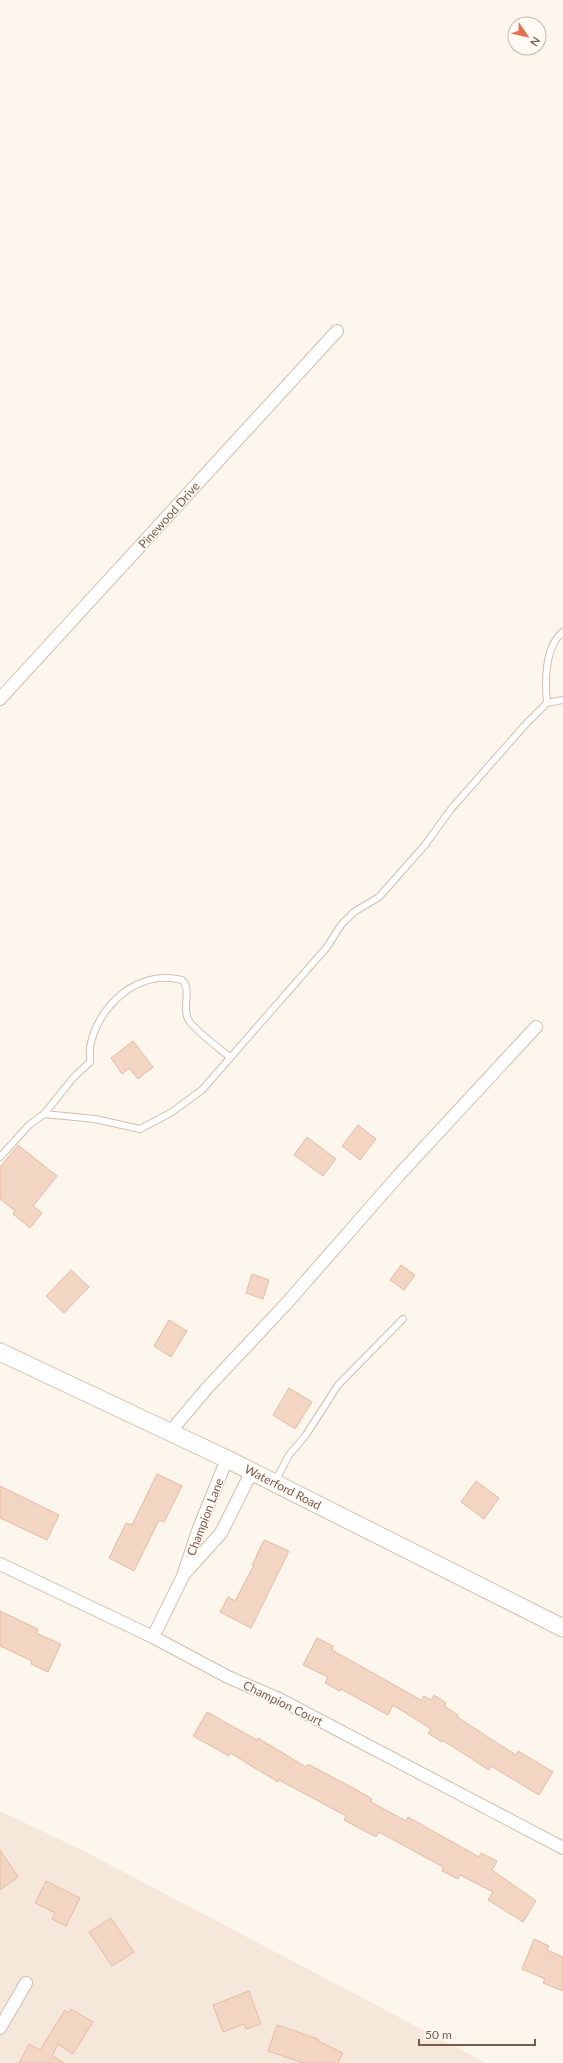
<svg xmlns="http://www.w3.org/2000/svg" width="563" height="2063" viewBox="0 0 563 2063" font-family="Lato,sans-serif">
<rect width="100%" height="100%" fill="#fdf6ec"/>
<path fill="#f5e8da" d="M0,1811L84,1851L486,2063H0Z"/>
<g fill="#f3d5c3" stroke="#e6bba3">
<path d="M133,1041L153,1067L138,1079L129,1068L122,1074L111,1058Z"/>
<path d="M358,1125L376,1139L360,1160L342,1146Z"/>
<path d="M307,1137L336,1159L323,1176L294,1155Z"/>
<path d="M18,1145L57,1176L33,1206L42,1213L30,1228L13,1214L15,1211L0,1199V1167Z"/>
<path d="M401,1265L415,1275L404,1290L390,1280Z"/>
<path d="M71,1270L89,1287L64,1313L46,1296Z"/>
<path d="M252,1274L269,1280L263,1299L246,1293Z"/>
<path d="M169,1320L187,1331L171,1357L154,1346Z"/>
<path d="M289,1388L312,1402L295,1429L273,1415Z"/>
<path d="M157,1474L182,1486L164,1522L159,1520L134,1571L109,1558L126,1523L132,1525Z"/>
<path d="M476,1481L499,1498L484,1519L461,1502Z"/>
<path d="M0,1486L59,1515L47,1540L0,1518Z"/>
<path d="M264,1540L289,1551L251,1628L220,1612L228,1597L235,1601L254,1565H252Z"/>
<path d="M0,1611L38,1629L36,1633L61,1644L48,1672L31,1664L32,1661L0,1646Z"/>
<path d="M317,1638L333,1646L332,1650L421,1700L424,1696L431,1700L434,1695L446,1703L444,1706L458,1715L457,1717L516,1755L518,1751L553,1772L539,1795L491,1766L489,1770L442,1740V1742L428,1733L431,1729L393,1705L388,1715L341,1689L340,1691L325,1683L328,1677L303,1665Z"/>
<path d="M207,1712L257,1740L258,1738L306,1767L308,1764L364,1794L372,1799L371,1802L406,1821L408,1817L479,1857L481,1853L497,1861L492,1870L536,1901L523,1922L488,1900L493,1892L460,1875L458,1879L442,1871L443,1867L379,1832L376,1837L344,1820L346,1816L279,1780L278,1782L230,1753L229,1756L193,1736Z"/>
<path d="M0,1850L18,1877L0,1890Z"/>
<path d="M46,1881L80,1898L66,1926L52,1919L55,1913L35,1903Z"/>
<path d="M111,1918L134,1952L112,1966L89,1932Z"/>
<path d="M534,1939L549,1946L547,1950L563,1957V1991L543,1983L545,1979L522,1969Z"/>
<path d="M249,1991L261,2024L246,2029L244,2024L223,2032L213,2005Z"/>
<path d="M71,2009L93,2022L73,2054L58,2044L52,2056L64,2063H19L29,2044L40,2050L65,2010L69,2013Z"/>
<path d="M277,2025L318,2039V2041L343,2053L338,2063H303L268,2051Z"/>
</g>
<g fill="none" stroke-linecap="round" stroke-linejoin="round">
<defs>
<g id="lane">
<path d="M547,703C545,681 544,647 563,632"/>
<path d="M44,1114L74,1077L90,1062C91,1057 89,1052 90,1047C98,1005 138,969 182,980C192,989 182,1007 188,1019C192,1028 221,1050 230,1057"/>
<path d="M0,1157L29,1125L44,1114L95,1119L140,1129L172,1112L202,1090L327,947L341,925L354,912L379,897L425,845L451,809L525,725L547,703L563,700"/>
<path d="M275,1482L289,1455L306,1435L338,1385L403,1319"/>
</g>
<g id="street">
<path d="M0,699L337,331"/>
<path d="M170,1432L208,1387L286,1304L398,1176L536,1027"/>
<path d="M0,1564L153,1637L228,1677L279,1699L563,1848"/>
<path d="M186,1572L221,1533L252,1471"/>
<path d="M153,1637L183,1576L199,1528L227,1459"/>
<path d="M0,2028L26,1983"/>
</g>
<path id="secondary" d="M0,1352L227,1459L563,1628"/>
</defs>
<use href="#lane" stroke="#d1beb0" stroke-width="8"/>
<use href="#street" stroke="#d1beb0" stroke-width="14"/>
<use href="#secondary" stroke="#d6c0b0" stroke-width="19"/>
<use href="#lane" stroke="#fff" stroke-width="6"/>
<use href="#street" stroke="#fff" stroke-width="12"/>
<use href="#secondary" stroke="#fff" stroke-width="17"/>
</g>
<g text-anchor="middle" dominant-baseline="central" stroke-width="3" stroke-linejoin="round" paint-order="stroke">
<g font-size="12" fill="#7a5c4d" stroke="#fffaf3">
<text transform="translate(169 515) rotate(-48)">Pinewood Drive</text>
<text transform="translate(283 1487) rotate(27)">Waterford Road</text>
<text transform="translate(205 1517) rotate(-69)">Champion Lane</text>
<text transform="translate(283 1703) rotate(26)">Champion Court</text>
</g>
</g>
<g transform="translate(527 36) rotate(124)"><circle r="19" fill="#fffaf3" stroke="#cabbb1"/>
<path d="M0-3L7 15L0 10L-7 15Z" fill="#e76f51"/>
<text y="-6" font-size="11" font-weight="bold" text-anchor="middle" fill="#7a5c4d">N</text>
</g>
<path d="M419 2039v6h116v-6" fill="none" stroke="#7a5c4d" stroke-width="2"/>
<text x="425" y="2039" font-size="12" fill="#7a5c4d" stroke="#fffaf3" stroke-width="3" paint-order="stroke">50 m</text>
</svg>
